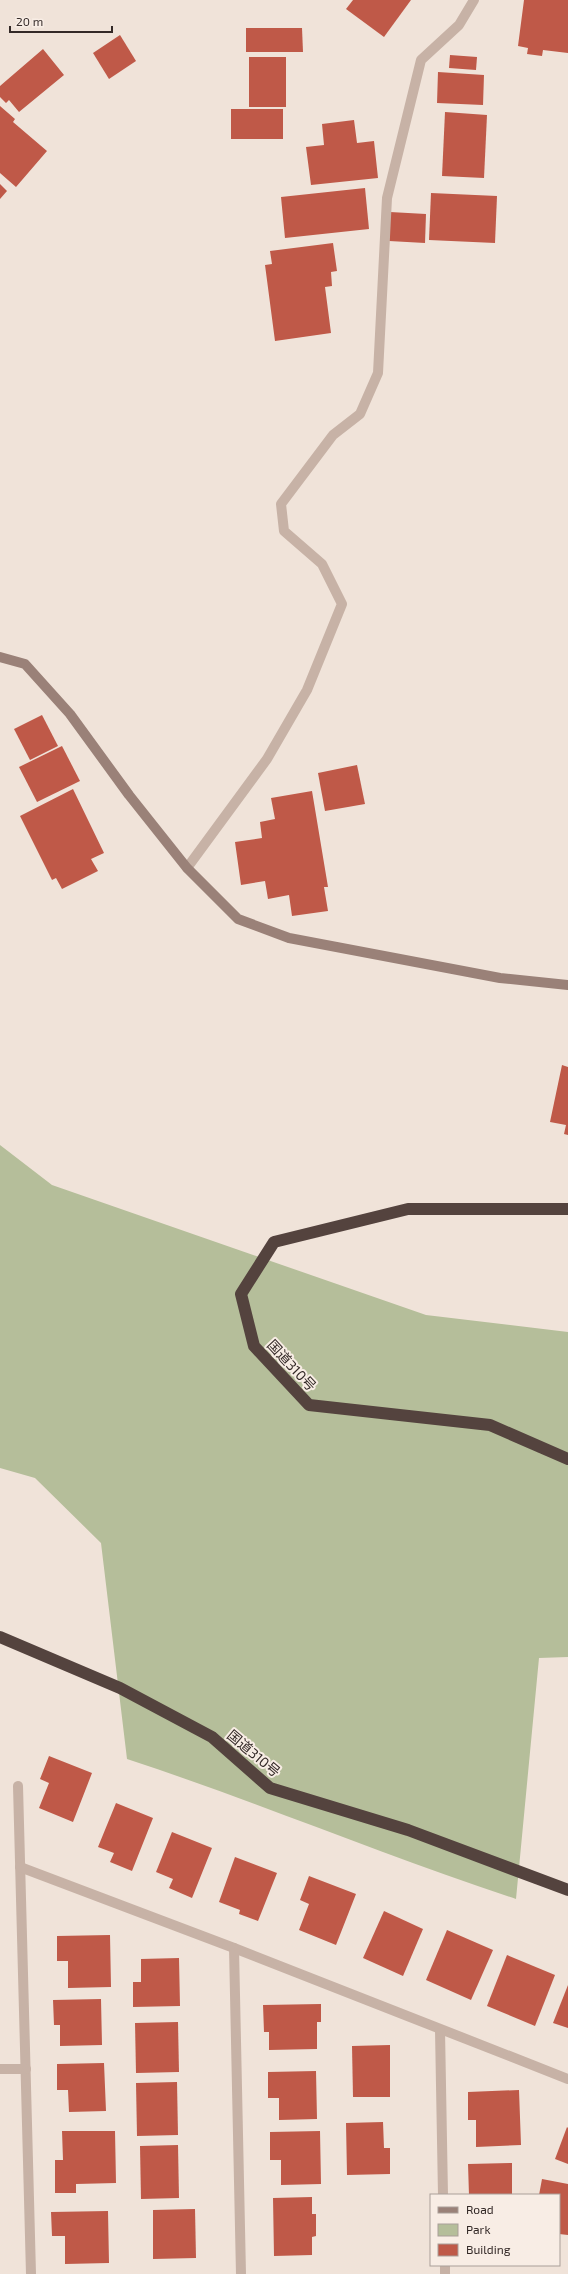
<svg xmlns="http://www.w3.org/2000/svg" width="568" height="2274" viewBox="0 0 568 2274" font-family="'Exo 2','Noto Sans JP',sans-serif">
<rect width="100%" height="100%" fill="#f0e3d9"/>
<path fill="#b5be9a" d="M0,1145L52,1185L426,1315L568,1332V1657L539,1658L516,1899C385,1856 258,1802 127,1759L101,1543L35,1478L0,1468Z"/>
<g fill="#bf5948">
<path d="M353,0H411L384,37L346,9Z"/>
<path d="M524,0H568V53L543,50L542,56L527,54L528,48L518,46Z"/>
<path d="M246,28H302L303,52H246Z"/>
<path d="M120,35L136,61L109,79L93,53Z"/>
<path d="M43,49L64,75L19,112L9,100L6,103L0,97V86Z"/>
<path d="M450,55L477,57L476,70L449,68Z"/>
<rect x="249" y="57" width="37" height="50"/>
<path d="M438,72L484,75L483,105L437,103Z"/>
<path d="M0,106L15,119L13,122L47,151L16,187L0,173Z"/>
<rect x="231" y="109" width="52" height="30"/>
<path d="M445,112L487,115L484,178L442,176Z"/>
<path d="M354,120L357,143L374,141L378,178L311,185L306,147L324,145L322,124Z"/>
<path d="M0,184L7,191L0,199Z"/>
<path d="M365,188L369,229L285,238L281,197Z"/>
<path d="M431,193L497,196L495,243L429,240Z"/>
<path d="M390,212L426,214L425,243L389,241Z"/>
<path d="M333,243L337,271L331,272L332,286L325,287L331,333L275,341L265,265L272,264L270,251Z"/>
<path d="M42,715L58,746L30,760L14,729Z"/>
<path d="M62,746L80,781L37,802L19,767Z"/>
<path d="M357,765L365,804L325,811L318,773Z"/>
<path d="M73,789L104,853L91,859L98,871L62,889L56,878L52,880L20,816Z"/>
<path d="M312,791L328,887H324L328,911L292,916L289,895L268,899L265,881L241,885L235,842L262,838L260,822L275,819L271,798Z"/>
<path d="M562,1065L568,1067V1135L564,1134L566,1125L550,1122Z"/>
<path d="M49,1756L92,1773L73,1822L39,1808L49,1783L40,1779Z"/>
<path d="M116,1803L153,1818L132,1871L110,1862L114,1853L98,1847Z"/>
<path d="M172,1832L212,1848L192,1898L169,1888L173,1879L156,1872Z"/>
<path d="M235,1857L277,1873L258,1921L239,1914L240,1910L219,1902Z"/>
<path d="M309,1876L356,1894L336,1945L299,1930L309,1904L300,1900Z"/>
<path d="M384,1911L423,1929L403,1976L363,1958Z"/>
<path d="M447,1930L493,1950L471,2000L426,1980Z"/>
<path d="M110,1935L111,1987L68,1988V1961H57V1936Z"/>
<path d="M507,1955L555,1975L535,2026L487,2006Z"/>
<path d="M179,1958L180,2006L133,2007V1982H141V1959Z"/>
<path d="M568,1985V2028L553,2023Z"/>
<path d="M101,1999L102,2045L60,2046V2025H54L53,2000Z"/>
<path d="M321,2004V2022H317V2049L269,2050V2032H264L263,2005Z"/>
<path d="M178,2022L179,2072L136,2073L135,2023Z"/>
<path d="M390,2045V2097H353L352,2046Z"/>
<path d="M104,2063L106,2111L69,2112L68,2090H57V2064Z"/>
<path d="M316,2071L317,2119L279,2120V2098H268V2072Z"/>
<path d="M177,2082L178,2135L137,2136L136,2083Z"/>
<path d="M519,2090L521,2145L476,2147V2120H468V2092Z"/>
<path d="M383,2122L384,2148H390V2174L347,2175L346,2123Z"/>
<path d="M567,2127L568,2128V2164L555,2159Z"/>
<path d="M62,2131H115L116,2183L76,2184V2193H55V2160H63Z"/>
<path d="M320,2131L321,2184L281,2185V2160H270V2132Z"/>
<path d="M178,2145L179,2198L141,2199L140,2146Z"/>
<path d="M512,2163V2195H469L468,2164Z"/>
<path d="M542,2179L568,2184V2235L559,2234V2195H539Z"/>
<path d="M312,2197V2214H316V2236L312,2237V2255L274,2256L273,2198Z"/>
<path d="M195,2209L196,2258L153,2259V2210Z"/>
<path d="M108,2211L109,2263L65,2264V2236H52L51,2212Z"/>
</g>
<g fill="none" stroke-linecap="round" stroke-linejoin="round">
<g stroke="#c7b2a6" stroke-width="10">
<path d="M187,868L267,759L307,690L342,604L322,564L284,531L281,504L333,435L360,414L378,373L387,198L421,60L459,25L474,0"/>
<path d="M18,1786L31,2274"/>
<path d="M20,1867L234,1948L568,2079"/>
<path d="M234,1948L241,2274"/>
<path d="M440,2030L443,2195"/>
<path d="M0,2069H26"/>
<path d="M445,2265V2274"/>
</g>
<path stroke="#9a8178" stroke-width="10" d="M0,657L25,664L70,714L129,795L187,868L238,919L289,938L500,978L568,985"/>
<g stroke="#54433e" stroke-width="12">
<path d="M568,1209H408L274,1242L241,1294L254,1346L309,1405L490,1425L568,1459"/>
<path d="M0,1637L120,1688L212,1737L270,1788L408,1830L568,1890"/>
</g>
</g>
<g text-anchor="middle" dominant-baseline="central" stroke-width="4" stroke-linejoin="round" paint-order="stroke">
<g font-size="14" fill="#332927" stroke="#f8ede5">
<text transform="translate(292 1365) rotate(47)">国道310号</text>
<text transform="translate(254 1753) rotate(40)">国道310号</text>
</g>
</g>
<rect x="430" y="2194" width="130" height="72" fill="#f8ede5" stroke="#a99f99"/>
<rect x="438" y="2207" width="20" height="6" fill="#9a8178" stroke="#a99f99"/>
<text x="466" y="2214" font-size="12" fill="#332927">Road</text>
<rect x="438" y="2224" width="20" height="12" fill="#b5be9a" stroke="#a99f99"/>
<text x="466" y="2234" font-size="12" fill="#332927">Park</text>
<rect x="438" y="2244" width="20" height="12" fill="#bf5948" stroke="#a99f99"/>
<text x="466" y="2254" font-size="12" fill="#332927">Building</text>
<path d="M10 26v6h102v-6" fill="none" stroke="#332927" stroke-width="2"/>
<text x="16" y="26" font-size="12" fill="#332927" stroke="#f8ede5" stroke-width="3" paint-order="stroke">20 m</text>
</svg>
